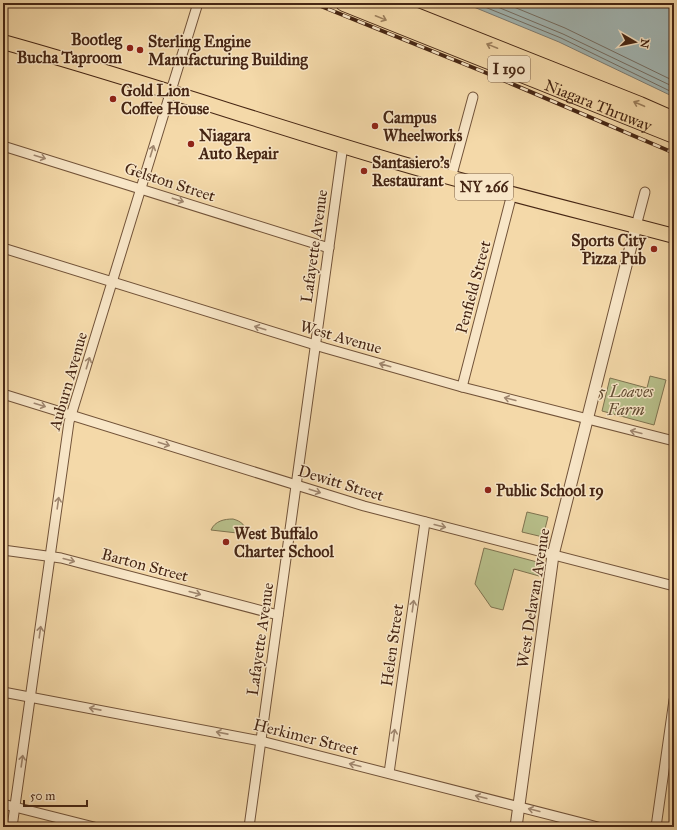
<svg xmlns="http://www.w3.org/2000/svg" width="677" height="830" viewBox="0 0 677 830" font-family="'IM FELL Great Primer',serif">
<rect width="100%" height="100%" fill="#f4d9a9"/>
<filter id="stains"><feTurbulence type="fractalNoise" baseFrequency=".005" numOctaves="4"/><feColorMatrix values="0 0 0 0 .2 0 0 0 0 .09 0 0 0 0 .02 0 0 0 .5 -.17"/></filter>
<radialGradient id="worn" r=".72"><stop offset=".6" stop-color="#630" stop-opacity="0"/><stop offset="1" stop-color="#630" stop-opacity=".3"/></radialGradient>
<g fill="#b8c08b" stroke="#7f7350">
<path d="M650,376L666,380L654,425L602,411L610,378L647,388Z"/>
<path d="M527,512L548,517L543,537L522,532Z"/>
<path d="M233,519C241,521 247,526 246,534L211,530C215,521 224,519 233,519Z"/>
<path d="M484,548L541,563L539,576L514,569L503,610L491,607L475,584Z"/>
</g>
<path fill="#a2b7b5" stroke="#7d7d75" d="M464,3H674V97L559,42Z"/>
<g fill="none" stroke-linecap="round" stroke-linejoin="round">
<g stroke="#746e64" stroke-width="1">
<path d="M475,3L561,38L674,93"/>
<path d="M488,3L563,34L674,87"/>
<path d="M504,3L565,28L674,81"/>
</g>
<defs>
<g id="minor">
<path d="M3,146L329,248"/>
<path d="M451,178L473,97"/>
<path d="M636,226L645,192"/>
<path d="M3,248L325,348L462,387L674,441"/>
<path d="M462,387L512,194"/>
<path d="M3,394L364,506L674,586"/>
<path d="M3,550L61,558L278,615"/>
<path d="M3,692L261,741L598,827"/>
<path d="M389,773L425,522"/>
<path d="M3,804L94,827"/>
<path d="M12,827L69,422L198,3"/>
<path d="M249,827L343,145"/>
<path d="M656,827L674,700"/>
</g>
<path id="tertiary" d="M516,827L553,555L636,226"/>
<path id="primary" d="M3,42C137,79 269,125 403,164C492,190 583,212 674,236"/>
<g id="motorway">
<path id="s1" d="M344,3L674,135"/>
<path d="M383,3L640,105L674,120"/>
</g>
</defs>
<use href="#minor" stroke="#725339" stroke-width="11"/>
<use href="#tertiary" stroke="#725339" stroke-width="13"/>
<use href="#primary" stroke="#462614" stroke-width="16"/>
<use href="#motorway" stroke="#462614" stroke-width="18"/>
<use href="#minor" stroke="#f8e6c7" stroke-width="9"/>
<use href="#tertiary" stroke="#f8e6c7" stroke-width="11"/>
<use href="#primary" stroke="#f4d9a9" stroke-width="14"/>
<use href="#motorway" stroke="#f4d9a9" stroke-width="16"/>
<defs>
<path id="rail" d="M313,3L484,72L674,153"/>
</defs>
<use href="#rail" stroke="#462614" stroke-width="4"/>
<use href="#rail" stroke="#f8e6c7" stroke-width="2.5" stroke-dasharray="8" stroke-linecap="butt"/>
</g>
<defs><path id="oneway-shaft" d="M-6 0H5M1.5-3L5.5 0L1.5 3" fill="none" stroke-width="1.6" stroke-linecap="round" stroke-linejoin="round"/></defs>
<g stroke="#9d805e">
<use href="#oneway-shaft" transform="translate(381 18) rotate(22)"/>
<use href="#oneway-shaft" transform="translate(492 46) rotate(-158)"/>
<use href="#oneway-shaft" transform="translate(639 104) rotate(-157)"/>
</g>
<g stroke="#9f866e">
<use href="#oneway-shaft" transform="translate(152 151) rotate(-73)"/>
<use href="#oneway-shaft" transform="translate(40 157) rotate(17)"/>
<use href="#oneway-shaft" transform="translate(178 200) rotate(18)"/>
<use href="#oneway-shaft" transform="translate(260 328) rotate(-163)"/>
<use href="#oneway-shaft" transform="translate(88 363) rotate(-73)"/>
<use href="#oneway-shaft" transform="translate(385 365) rotate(-164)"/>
<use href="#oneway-shaft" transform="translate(510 399) rotate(-166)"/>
<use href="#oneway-shaft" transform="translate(40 405) rotate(17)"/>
<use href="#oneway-shaft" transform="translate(636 432) rotate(-166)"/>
<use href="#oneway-shaft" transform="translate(164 444) rotate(17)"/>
<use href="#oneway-shaft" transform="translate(315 491) rotate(18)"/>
<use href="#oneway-shaft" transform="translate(58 503) rotate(-82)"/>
<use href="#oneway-shaft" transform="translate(440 526) rotate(14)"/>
<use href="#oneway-shaft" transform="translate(69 560) rotate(15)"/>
<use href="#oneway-shaft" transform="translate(195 593) rotate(15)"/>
<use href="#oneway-shaft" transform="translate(413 606) rotate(-82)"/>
<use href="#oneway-shaft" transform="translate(40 632) rotate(-82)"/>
<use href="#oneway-shaft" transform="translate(95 709) rotate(-169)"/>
<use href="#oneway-shaft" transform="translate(222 733) rotate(-169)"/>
<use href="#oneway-shaft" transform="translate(394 735) rotate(-82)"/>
<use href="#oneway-shaft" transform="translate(22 761) rotate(-82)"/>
<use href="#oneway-shaft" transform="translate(355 765) rotate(-166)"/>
<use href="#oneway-shaft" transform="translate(481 797) rotate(-166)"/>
<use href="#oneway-shaft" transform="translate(534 810) rotate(-166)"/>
</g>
<g fill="#8f2418" stroke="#f8e6c7" stroke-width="1.5">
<circle cx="130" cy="48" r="4"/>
<circle cx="140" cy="50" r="4"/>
<circle cx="113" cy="99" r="4"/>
<circle cx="375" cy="126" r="4"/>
<circle cx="191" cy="144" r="4"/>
<circle cx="364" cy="171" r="4"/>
<circle cx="654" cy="249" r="4"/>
<circle cx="488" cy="490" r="4"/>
<circle cx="226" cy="542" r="4"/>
</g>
<g text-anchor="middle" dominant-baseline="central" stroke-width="3" stroke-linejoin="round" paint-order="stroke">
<g fill="#f8e6c7" stroke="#7b604a" stroke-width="1">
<rect x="488" y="56" width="42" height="26" rx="3"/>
<rect x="455" y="174" width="58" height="26" rx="3"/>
</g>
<g font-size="15" font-weight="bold" fill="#462614">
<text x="509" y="69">I 190</text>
<text x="484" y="187">NY 266</text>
</g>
<g font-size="16" font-weight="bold" fill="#462614" stroke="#f8e6c7" text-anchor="start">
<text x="122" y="39" text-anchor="end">Bootleg<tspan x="122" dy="18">Bucha Taproom</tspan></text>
<text x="148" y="41">Sterling Engine<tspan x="148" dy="18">Manufacturing Building</tspan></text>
<text x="121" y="90">Gold Lion<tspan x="121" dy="18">Coffee House</tspan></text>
<text x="383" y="117">Campus<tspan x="383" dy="18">Wheelworks</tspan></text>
<text x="199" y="135">Niagara<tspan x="199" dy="18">Auto Repair</tspan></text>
<text x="372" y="162">Santasiero's<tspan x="372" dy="18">Restaurant</tspan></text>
<text x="646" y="240" text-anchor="end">Sports City<tspan x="646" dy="18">Pizza Pub</tspan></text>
<text x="496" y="490">Public School 19</text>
<text x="234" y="533">West Buffalo<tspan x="234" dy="18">Charter School</tspan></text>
</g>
<g font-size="16" fill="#462614" stroke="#f8e6c7">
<text stroke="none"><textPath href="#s1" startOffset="274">Niagara Thruway</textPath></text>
<text transform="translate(170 182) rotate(18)">Gelston Street</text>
<text transform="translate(314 246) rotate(-82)">Lafayette Avenue</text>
<text transform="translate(473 287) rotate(-75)">Penfield Street</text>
<text transform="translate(341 337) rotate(16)">West Avenue</text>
<text transform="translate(68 381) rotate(-74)">Auburn Avenue</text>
<text transform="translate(341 483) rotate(17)">Dewitt Street</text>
<text transform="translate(145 565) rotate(15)">Barton Street</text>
<text transform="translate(533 598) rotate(-81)">West Delavan Avenue</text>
<text transform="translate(260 639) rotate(-82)">Lafayette Avenue</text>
<text transform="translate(392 645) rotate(-82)">Helen Street</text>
<text transform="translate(306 737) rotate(14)">Herkimer Street</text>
</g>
<g font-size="16" font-style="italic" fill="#624c32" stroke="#f8e6c7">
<text x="626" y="391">5 Loaves<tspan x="626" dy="18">Farm</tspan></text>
</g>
</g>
<rect width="677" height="830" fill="none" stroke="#f4d9a9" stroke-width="16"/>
<rect x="4" y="4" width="669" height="822" fill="none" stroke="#462614" stroke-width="2"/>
<rect x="8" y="8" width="661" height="814" fill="none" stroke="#462614"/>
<g transform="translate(635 42) rotate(99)" stroke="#f8e6c7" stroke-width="3" paint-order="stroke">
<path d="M0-3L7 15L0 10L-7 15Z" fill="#462614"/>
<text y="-6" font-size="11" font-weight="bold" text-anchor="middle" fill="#462614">N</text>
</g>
<path d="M24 800v6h63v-6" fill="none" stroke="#462614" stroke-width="2"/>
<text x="30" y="800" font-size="12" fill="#462614" stroke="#f8e6c7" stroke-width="3" paint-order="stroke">50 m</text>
<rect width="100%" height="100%" filter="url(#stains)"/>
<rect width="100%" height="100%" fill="url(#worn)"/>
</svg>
